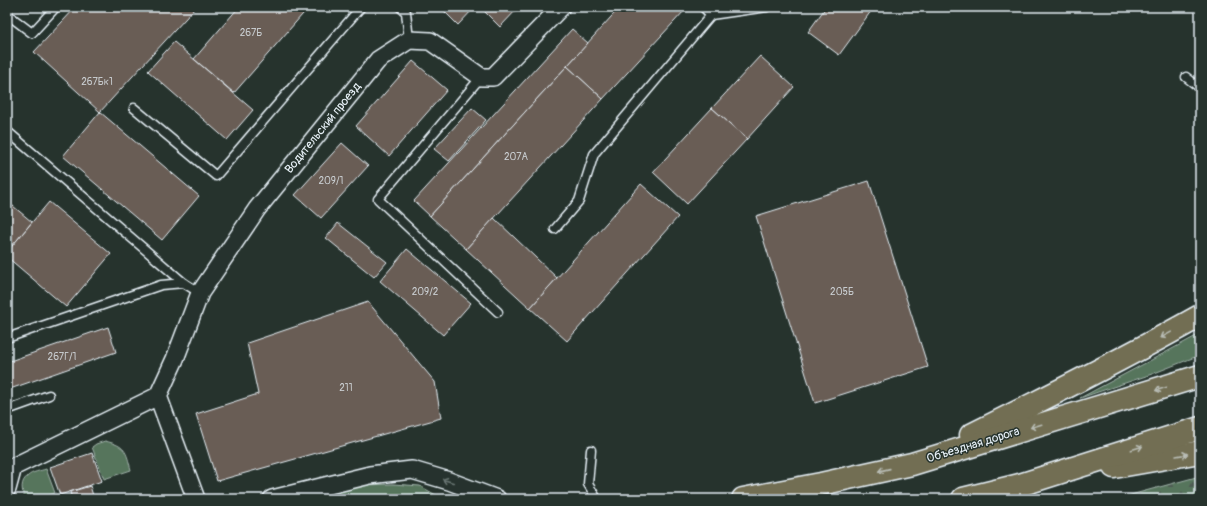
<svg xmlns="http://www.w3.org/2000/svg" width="1207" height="506" viewBox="0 0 1207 506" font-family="Pangolin,sans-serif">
<defs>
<pattern id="forest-firs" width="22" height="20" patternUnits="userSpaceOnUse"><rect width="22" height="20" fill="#57745c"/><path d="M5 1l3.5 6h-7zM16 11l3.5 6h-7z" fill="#4e5c52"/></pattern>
</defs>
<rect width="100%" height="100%" fill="#26332d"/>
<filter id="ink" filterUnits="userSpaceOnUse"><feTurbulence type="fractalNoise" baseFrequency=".025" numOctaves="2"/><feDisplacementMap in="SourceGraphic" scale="8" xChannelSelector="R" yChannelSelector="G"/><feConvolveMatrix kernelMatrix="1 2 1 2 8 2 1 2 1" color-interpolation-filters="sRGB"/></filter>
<g filter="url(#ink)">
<g fill="#57745c" stroke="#a0b2aa">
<path d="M1200,334V355L1152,374L1080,398Z"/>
<path d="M105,441C126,446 126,451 131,470L104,479L92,447L96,444Z"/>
<path d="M46,469L55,493L40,499H26C21,492 20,481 28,476C32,472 40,471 46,469Z"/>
<path d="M393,484L420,486L443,499H307L362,485Z"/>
</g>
<path fill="url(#forest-firs)" stroke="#a0b2aa" d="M1200,476V499H1116Z"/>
<g fill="#695d54" stroke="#e8f1f8">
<path d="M76,7H196L100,112L34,52Z"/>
<path d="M239,7H309L234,93L194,59Z"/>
<path d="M440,7H475L458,25Z"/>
<path d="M480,7H519L500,27Z"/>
<path d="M620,7H682L685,10L603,99L567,66Z"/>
<path d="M826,7H874L839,55L808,32Z"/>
<path d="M572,29L588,43L430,216L414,201Z"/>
<path d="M174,42L253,110L227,140L148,71Z"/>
<path d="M760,56L794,87L747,139L712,108Z"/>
<path d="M413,61L447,90L389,156L356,126Z"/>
<path d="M567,66L603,99L466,249L430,216Z"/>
<path d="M472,108L486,120L449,161L434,149Z"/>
<path d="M712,108L747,139L687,204L653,172Z"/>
<path d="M100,112L199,196L162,240L63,156Z"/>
<path d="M342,143L368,166L321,218L295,195Z"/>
<path d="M869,181L928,367L815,403L756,216Z"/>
<path d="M641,184L678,217L567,341L530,308Z"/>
<path d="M7,201L32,222L7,252Z"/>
<path d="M49,202L111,254L66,307L7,257V252Z"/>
<path d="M494,218L557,278L530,308L466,249Z"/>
<path d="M338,223L387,262L374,277L326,238Z"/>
<path d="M407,249L471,303L443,335L380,281Z"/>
<path d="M368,302L435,382L441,418L217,481L196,414L258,394L247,343Z"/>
<path d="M108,327L116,352L7,390V362Z"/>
<path d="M92,453L102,481L60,495L50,467Z"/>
<path d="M90,486L94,499H72L70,492Z"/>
</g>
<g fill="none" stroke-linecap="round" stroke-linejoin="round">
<defs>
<g id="lane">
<path d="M400,7L406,12L409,40"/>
<path d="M703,7L711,15L767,7"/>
<path d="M7,14L32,33L56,7"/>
<path d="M481,77L378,199L498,312"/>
<path d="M1186,77L1200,88"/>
<path d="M134,108L216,176L361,7"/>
<path d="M7,131L184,283L200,293"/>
<path d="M555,229L579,201L594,154L711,15"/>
<path d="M7,338L161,285L184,283"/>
<path d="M7,410L49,395"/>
<path d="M591,450L588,484L597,499"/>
</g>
<g id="street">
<path d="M158,396L175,359L200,293L257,209L378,60L409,40L430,41L481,77H493L561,7"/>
<path d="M7,489L13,467L158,396L196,499"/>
<path d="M272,499L370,475L412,470L449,481L497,499"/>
</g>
<g id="primary">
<path d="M971,435C1048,397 1125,358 1200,316"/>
<path d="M1114,467L1200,452"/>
<path d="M743,499L821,484L912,464L1200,376"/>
<path d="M963,499L1020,485L1200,428"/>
</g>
</defs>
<use href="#lane" stroke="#e8f1f8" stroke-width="11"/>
<use href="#street" stroke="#e8f1f8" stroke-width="20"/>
<use href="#primary" stroke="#e8f1f8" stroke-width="25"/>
<use href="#lane" stroke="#26332d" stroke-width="8"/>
<use href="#street" stroke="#26332d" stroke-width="17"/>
<use href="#primary" stroke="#726e52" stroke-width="22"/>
</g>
<defs><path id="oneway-shaft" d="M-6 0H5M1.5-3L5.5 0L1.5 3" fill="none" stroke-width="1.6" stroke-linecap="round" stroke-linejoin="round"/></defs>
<g stroke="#b9bdb6">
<use href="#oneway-shaft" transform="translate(1166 335) rotate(151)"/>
<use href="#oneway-shaft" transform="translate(1161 389) rotate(163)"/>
<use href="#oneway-shaft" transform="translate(1036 426) rotate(163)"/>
<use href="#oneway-shaft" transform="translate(1137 448) rotate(-18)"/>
<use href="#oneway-shaft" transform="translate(1182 455) rotate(-10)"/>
<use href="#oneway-shaft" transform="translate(884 470) rotate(167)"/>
</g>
<use stroke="#6a7674" href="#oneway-shaft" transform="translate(448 481) rotate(-162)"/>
</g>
<g text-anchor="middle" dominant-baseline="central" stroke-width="3" stroke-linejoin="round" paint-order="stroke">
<g font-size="10" fill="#c8cccf">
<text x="251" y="33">267Б</text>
<text x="97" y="82">267Бк1</text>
<text x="516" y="157">207А</text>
<text x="331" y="181">209/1</text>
<text x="425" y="292">209/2</text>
<text x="842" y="292">205Б</text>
<text x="62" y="357">267Г/1</text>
<text x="346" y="388">211</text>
</g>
<g font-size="12" fill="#e8f1f8" stroke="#26332d">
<text transform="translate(323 128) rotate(-51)">Водительский проезд</text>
<text transform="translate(973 445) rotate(-17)">Объездная дорога</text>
</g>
</g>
<rect width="1207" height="506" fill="none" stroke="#26332d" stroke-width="24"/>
<rect x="12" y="12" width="1183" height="482" fill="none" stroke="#e8f1f8" stroke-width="1.5" filter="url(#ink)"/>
</svg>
